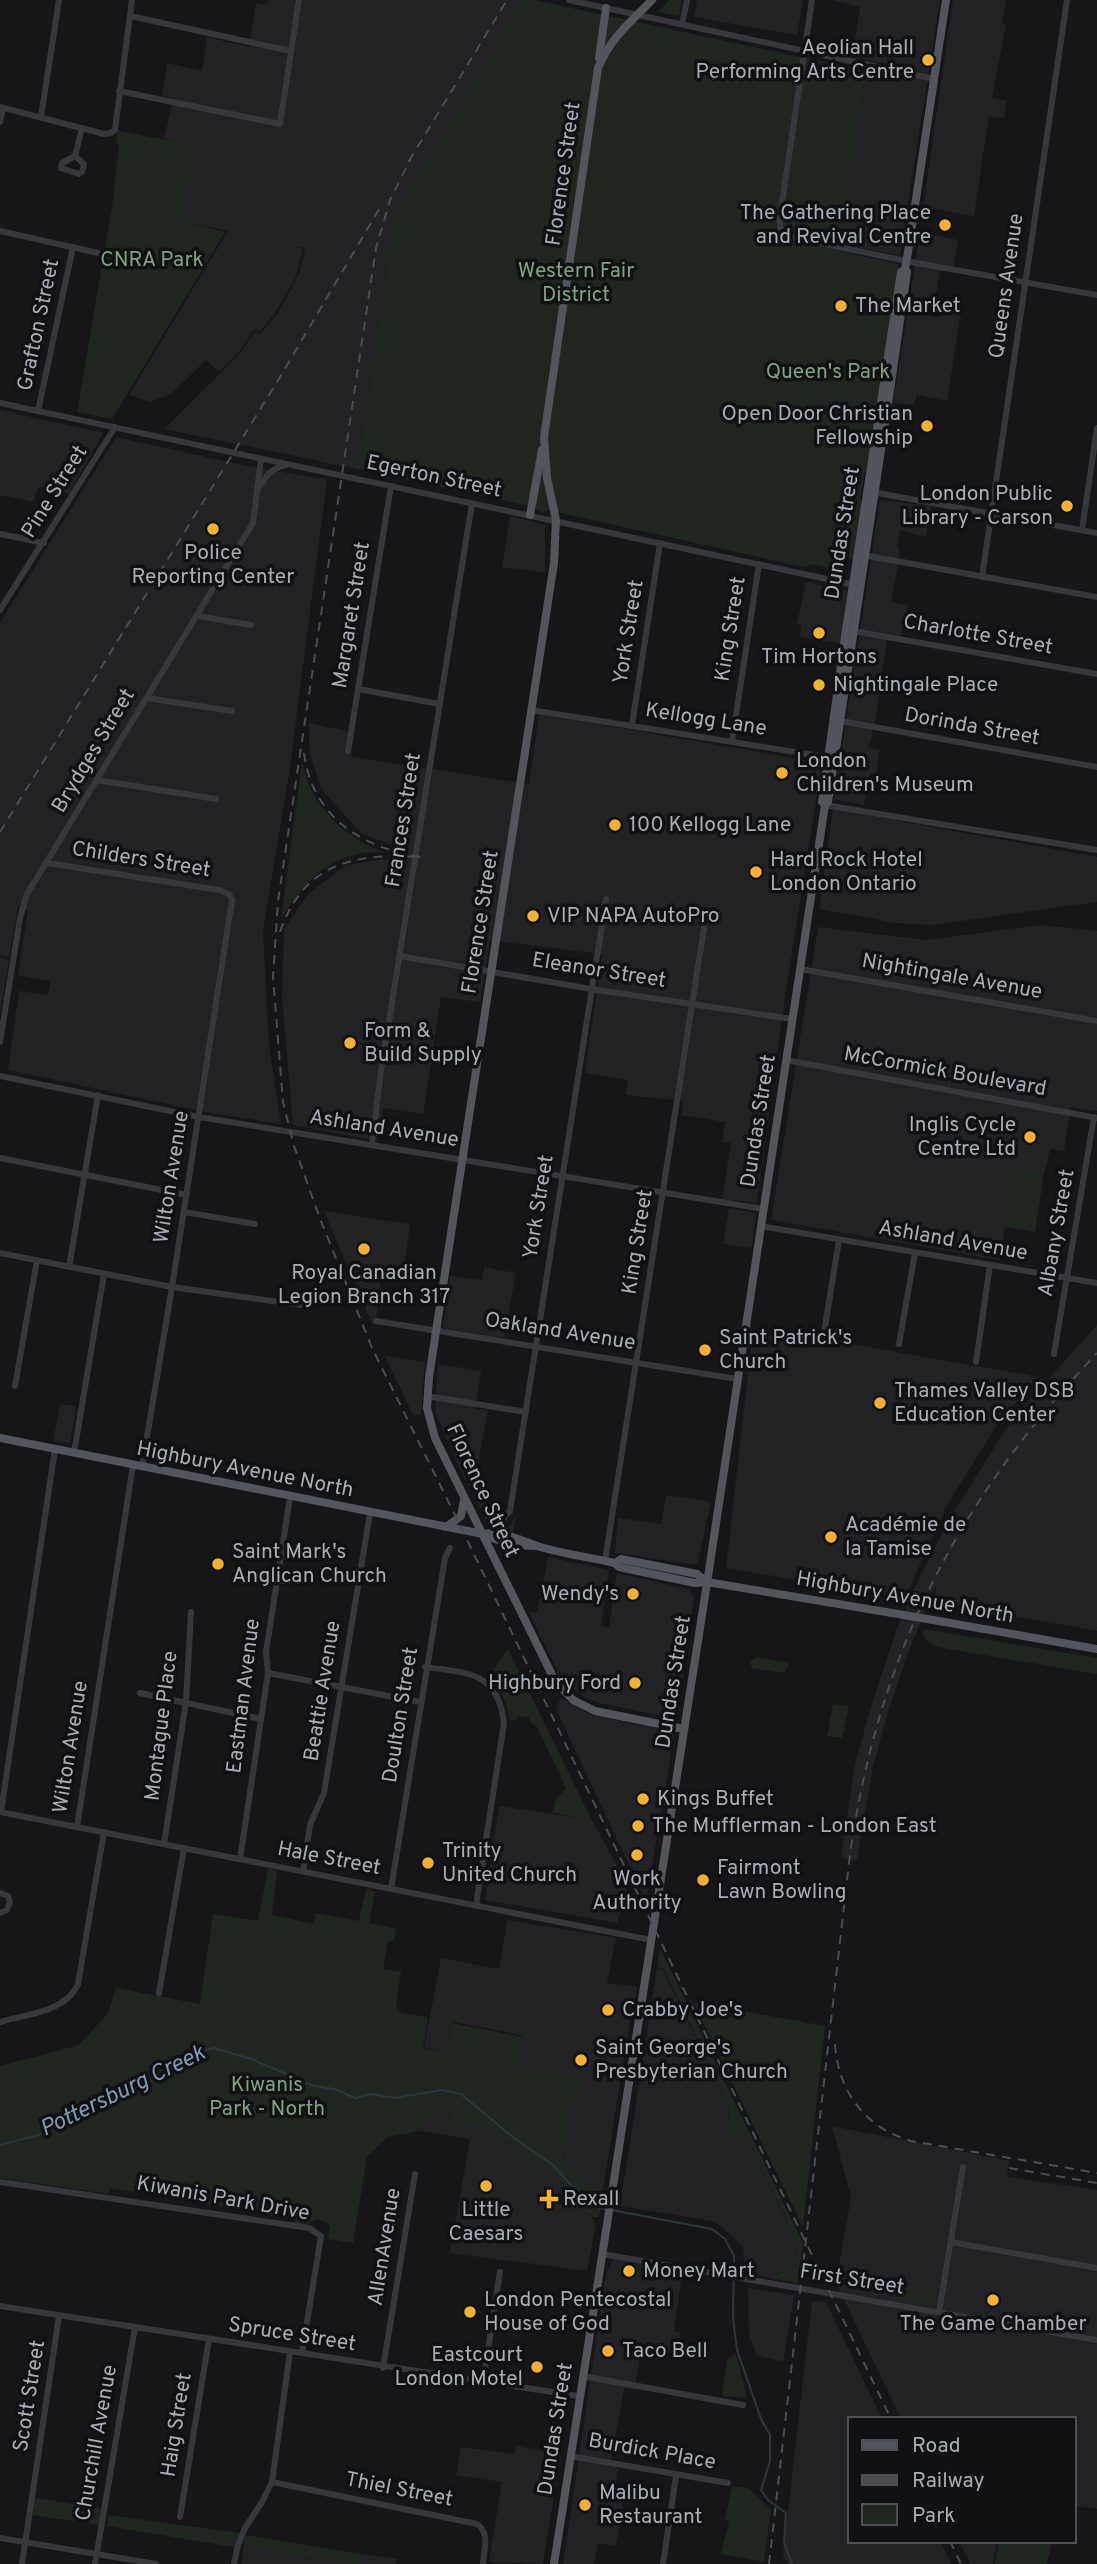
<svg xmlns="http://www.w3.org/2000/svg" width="1097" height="2564" viewBox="0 0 1097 2564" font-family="Overpass,sans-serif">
<rect width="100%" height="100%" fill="#161618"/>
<g fill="#222225">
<path d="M269,0H520L494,44L496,48L476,82L388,254L357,469L164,429L238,356L255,332L260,334L278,313L300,272L305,248L301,247H298L303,249L296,277L275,313L260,332L255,329L238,353L219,372L206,360L171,394L150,402L129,395L228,231L179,221L195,146L164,138L174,98L162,96L167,63L202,71L207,37L249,47L256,3L267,5Z"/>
<path d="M697,0H803L797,35L694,17Z"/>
<path d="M832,0H940L900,255L840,244L866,71L885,75L887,64L852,57L860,7Z"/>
<path d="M953,0H1006L1002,23L1006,24L992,98L1007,101L1004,118L989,116L974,216L923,207Z"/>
<path d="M920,232L958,240L954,266L940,271L932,317H940L942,301L962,305L947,401L917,395L914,405L893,403Z"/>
<path d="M0,410L103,433L69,494L38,487L34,502L0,495Z"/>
<path d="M116,437L243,465L327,480L290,767L263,931L269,1045L281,1124L211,1113L8,1070L19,991L48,995L51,981L18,975L28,910L18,906L9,957L0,955V623Z"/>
<path d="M880,500L931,506L926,537L900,530L897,547L899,548L898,565L891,602L908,605L901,635L887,639L875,723L868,748L880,750L876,774L870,773L864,805L834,799Z"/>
<path d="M510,516L545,525V573L502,567Z"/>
<path d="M806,582L849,591L843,644L800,637L801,625L797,624Z"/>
<path d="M539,714L822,763L783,1010L757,1203L722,1199L731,1143L722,1142L725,1122L682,1115L683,1101L626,1095L628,1080L585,1073L602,954L490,940L480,1002L441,997L423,1114L383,1108L378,1141L293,1125L282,998L284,929L308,894L346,865L379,860L407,859L408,850L362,834L321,789L309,749V723L354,733L351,757L529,784Z"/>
<path d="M833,809L1097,857V902L932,925L896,923L819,909Z"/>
<path d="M1042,925L1097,931V1111L1071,1107L1064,1151L1050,1149L1044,1174L1014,1170L1000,1260L771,1220L818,927L926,940Z"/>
<path d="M0,958L9,960L0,1014Z"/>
<path d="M729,1208L756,1213L752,1248L723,1244Z"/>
<path d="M324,1211L410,1224L404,1271L382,1268L377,1314L373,1326Z"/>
<path d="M484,1267L516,1273L504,1338L446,1329L443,1326L450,1276L482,1280Z"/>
<path d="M1097,1325V1631L934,1602L937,1582L910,1648L888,1712L873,1767L857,1860L841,1858L855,1763L874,1697L897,1628L923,1570L951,1516L1013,1418Z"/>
<path d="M753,1329L789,1333L1038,1377L995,1428L946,1507L905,1598L726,1568Z"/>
<path d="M385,1356L425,1362L421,1415H413Z"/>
<path d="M438,1364L481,1371L475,1409L488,1410L476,1475L483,1476L479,1503L459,1467L435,1411Z"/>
<path d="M60,1404L76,1406L70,1443L53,1441Z"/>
<path d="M666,1495L711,1502L697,1565L615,1553L618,1518L661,1524Z"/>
<path d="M548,1557L609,1570L601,1626L609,1627L617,1573L689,1589L694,1596L677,1719L600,1703L584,1697L563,1680L557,1670L529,1612L537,1613Z"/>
<path d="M561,1698L591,1715L664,1730L674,1736L646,1901L556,1709Z"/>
<path d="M499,1806L592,1820L628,1886L617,1923L485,1900Z"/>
<path d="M507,1920L616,1938L607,1983L637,1987L628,2032L603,2190L587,2184L563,2159L571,2103L577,2104L582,2079L518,2068L523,2036L501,2031L452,2022L446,2052L424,2048L441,1958L499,1969Z"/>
<path d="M657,1969L663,1970L729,2106L727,2135L745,2134L789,2226L797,2248L796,2266L775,2275L774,2279L745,2271L743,2247L721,2226L711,2221L620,2206Z"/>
<path d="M435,2109L450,2111L449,2120L487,2126L551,2173L596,2223L587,2271L450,2253L470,2139L420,2131L422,2116Z"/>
<path d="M832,2126L1009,2161L1007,2177L1097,2190V2509L1074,2506V2419H901L836,2283L851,2197Z"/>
<path d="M614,2259L682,2274L674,2331L680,2333L678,2354L642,2349L634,2390L625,2388L624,2390L611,2460L618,2470L613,2502L623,2504L616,2546L598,2543L594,2564H563L606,2273Z"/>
<path d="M748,2288L794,2295L783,2362L757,2355L749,2336Z"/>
<path d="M812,2301L826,2302L882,2419H850V2541H940L951,2564H788L783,2555Z"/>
<path d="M516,2446L561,2454L543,2564L489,2562L502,2482L456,2475L461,2447L514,2454Z"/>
<path d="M959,2541H997L993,2564H970Z"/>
<path d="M244,2545L340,2564H241Z"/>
<path d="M362,2554L397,2559L396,2564H361Z"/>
</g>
<g fill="#1e261f">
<path d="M520,0H534L866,71L839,251L899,264L893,304L885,303L893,305L867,471H865L860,499L863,500L854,559L841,560L835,569L811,564L804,567L547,510V512L542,513L534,507L357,469L388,254L398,208L496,48L493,45Z"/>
<path d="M669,0H682L679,16L658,12Z"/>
<path d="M118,131L195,145L180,221L225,232L112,419L77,412L112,207L119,145L116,140Z"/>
<path d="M302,761C310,806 344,837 385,853C337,847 303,881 281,920Z"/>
<path d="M1014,1170L1044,1174L1035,1232L1005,1227Z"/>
<path d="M473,1493H480L479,1501L502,1506L493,1517C494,1525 502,1528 510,1526L516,1515L513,1532L488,1524Z"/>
<path d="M924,1629L1097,1658V1674L937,1647L927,1641L923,1635Z"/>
<path d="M508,1649L592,1820L552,1813L556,1799L566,1788L536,1725L529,1722V1717L518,1716L516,1721L510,1720C506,1702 502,1690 488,1677Z"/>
<path d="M756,1657L785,1662L789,1665L784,1673L752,1668L750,1662Z"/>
<path d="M833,1704L849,1706L842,1738L827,1736Z"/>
<path d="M268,1868L277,1871L272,1915L313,1924L316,1913L359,1921L366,1888L375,1892L369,1923L396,1929L394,1941H388L383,1969L401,1972L396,2004L401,2013L428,2017L423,2049L446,2052L452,2023L523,2037L518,2068L582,2079L578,2105L571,2104L563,2159L587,2184L603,2190L599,2217H591L551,2173L487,2127L449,2120L450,2111L435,2109L434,2117L422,2116L420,2131L387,2137L367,2157L353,2243L328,2239L330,2227L326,2222L317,2219L305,2225L295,2224V2218L110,2188L108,2194L0,2178V2066L79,2045L108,2013L116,1988L200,2004L213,1914L258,1921Z"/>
<path d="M660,1948L803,2243L798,2283L774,2279V2276L796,2266L797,2248L789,2225L745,2134L731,2139L727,2135L729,2106L664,1969L657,1967Z"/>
<path d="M693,2002L825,2026L803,2227Z"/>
<path d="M901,2281V2289L914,2294L929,2293V2287L931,2288L936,2298L929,2304L897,2299Z"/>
<path d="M736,2354L747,2398L722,2396L727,2359Z"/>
<path d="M732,2486L748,2488L771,2509L764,2562L721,2554L729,2521L725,2520Z"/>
<path d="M35,2498L102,2509L100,2525L32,2515Z"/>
<path d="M109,2515L239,2533L234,2547L107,2526Z"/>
<path d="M245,2535L362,2554L361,2564H340L244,2545Z"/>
<path d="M999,2541H1052L1047,2564H995Z"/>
</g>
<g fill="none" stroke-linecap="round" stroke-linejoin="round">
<g stroke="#2c353c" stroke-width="2">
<path d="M0,2145L38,2135L118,2100L171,2070L193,2053L214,2048L251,2059L314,2086L334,2089L355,2098L371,2094L395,2098L442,2090L461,2094L514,2138L553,2165L569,2183L597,2207L605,2209"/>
<path d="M611,2210L712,2229L725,2239L734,2256L733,2318L737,2350L761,2419L770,2435V2461L761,2490L768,2500L786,2513L784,2543L792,2564"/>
</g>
<g stroke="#37383d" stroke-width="6">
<path d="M569,0L934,79"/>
<path d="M812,0L780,217C779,227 780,233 791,237L916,263L1097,295"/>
<path d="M130,16L291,51"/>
<path d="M682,24L687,0"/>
<path d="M119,91L280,124L299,0"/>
<path d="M0,107L104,134L111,133L115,130L132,0"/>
<path d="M41,117L59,0"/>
<path d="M0,122L3,108"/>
<path d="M75,156L84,164L82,172L79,174L61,168L62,163L75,156L82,128"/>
<path d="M0,231L98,253"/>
<path d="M0,403L860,586"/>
<path d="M38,411L73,247"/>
<path d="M257,491C265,478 270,468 286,465"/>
<path d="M872,492L1097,533"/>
<path d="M1082,530L1097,428"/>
<path d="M0,534L44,543"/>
<path d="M868,556L1097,597"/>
<path d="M982,577L1067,0"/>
<path d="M0,610L115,427"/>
<path d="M197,616L251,625"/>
<path d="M853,631L1097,674"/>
<path d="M358,689L440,704"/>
<path d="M147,698L232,711"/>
<path d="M531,710L833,758"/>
<path d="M841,721L1097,767"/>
<path d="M632,725L660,543"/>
<path d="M732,741L759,564"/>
<path d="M348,751L391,486"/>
<path d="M97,780L216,799"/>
<path d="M825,805L1097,850"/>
<path d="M47,863L219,890L229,894L232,900L172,1287L142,1467"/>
<path d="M400,956L591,989L792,1019"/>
<path d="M800,969L1097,1021"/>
<path d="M0,1042L20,918L27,894L253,523L261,459"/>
<path d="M786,1060L1097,1118"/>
<path d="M0,1076L199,1117L764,1209"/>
<path d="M372,1144L381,1071L472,503"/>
<path d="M0,1158L187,1195"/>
<path d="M184,1212L255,1224"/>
<path d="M761,1226L1097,1283"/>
<path d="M0,1253L172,1287L301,1305"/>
<path d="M69,1267L98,1095"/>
<path d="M376,1321L737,1379"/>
<path d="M823,1339L839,1240"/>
<path d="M899,1344L915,1253"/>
<path d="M1054,1354L1094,1117"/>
<path d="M976,1362L990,1265"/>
<path d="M15,1386L37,1260"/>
<path d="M427,1396L526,1412"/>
<path d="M74,1453L104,1274"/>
<path d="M504,1518L510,1511L606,899"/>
<path d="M605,1561L704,928"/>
<path d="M425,1667C470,1673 498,1672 504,1723L476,1905"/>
<path d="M268,1673L420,1702"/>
<path d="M140,1693L261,1719"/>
<path d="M0,1812L651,1940"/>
<path d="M1,1812L55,1449"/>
<path d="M77,1827L133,1465"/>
<path d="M164,1844L186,1702L191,1612"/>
<path d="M240,1859L268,1673L266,1652L290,1497"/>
<path d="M303,1871L310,1825L324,1793L370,1513"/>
<path d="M391,1889L445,1558L450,1548"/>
<path d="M0,1893L8,1896L10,1902L7,1910L0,1913"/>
<path d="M159,1993L184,1848"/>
<path d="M0,2022C27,2014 66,2012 78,1984L104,1832"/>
<path d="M0,2182L309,2228L321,2236L302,2353"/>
<path d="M951,2242L1097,2268"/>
<path d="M602,2254L1097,2340"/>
<path d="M0,2306L578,2396"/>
<path d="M939,2312L963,2167"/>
<path d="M383,2368L415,2174"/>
<path d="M582,2376L743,2405"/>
<path d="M483,2382L500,2272"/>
<path d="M570,2456L728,2483"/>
<path d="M272,2482L477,2524C490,2532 484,2550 483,2564"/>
<path d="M180,2517L209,2339"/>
<path d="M0,2538L156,2564"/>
<path d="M22,2564L59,2316"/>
<path d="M95,2564L135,2327"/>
<path d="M234,2564L238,2545L245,2528L262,2502L272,2482L290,2352"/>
<path d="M663,2564L676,2476"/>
</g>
<g stroke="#53555c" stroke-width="8">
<path d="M652,0C630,23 611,37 598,68L544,437L547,478L556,520L554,563L429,1377L427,1408L435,1438L555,1681L573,1700L595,1711L684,1729"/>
<path d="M599,58L606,8"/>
<path d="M530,515L542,450"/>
<path d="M825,804L822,802L846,630L901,272L905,269L908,252L946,0"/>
<path d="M0,1438L483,1534C501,1543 517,1546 537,1546"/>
<path d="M446,1527L461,1516L464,1500"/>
<path d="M483,1534C503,1531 518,1539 537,1546C562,1554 589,1557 615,1563L619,1567L695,1583L707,1582L892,1613"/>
<path d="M615,1563L621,1559L697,1574L707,1582"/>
<path d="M933,1620L1097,1649"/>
<path d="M554,2564L705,1596L825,805L828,802C855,626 882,449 907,272L905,269"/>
</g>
<g stroke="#4a4c52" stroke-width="2" stroke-dasharray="9 7" stroke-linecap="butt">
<path d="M413,154L390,200L376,248L278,901L273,977L283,1102L294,1146L319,1216L372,1348L457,1519L891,2419"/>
<path d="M409,161L507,0"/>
<path d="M0,832L280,377L381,206"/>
<path d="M280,932C304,862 355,853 421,857C362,848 312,817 304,753"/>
<path d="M835,2044C838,2091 865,2128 911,2141L1097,2173"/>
<path d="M1009,2168L1097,2183"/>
<path d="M950,2541L961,2564"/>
<path d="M769,2564L850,1854C879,1652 958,1500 1097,1353"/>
</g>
<path stroke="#53555c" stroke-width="8" d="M892,1613L933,1620"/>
</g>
<g fill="#f2b134" stroke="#111113" stroke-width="2.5">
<circle cx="928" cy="60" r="7"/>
<circle cx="945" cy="225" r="7"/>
<circle cx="841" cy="306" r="7"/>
<circle cx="927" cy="426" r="7"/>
<circle cx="1067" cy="506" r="7"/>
<circle cx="213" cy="529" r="7"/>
<circle cx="819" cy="633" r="7"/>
<circle cx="819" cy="685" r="7"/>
<circle cx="782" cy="773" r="7"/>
<circle cx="615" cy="825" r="7"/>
<circle cx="756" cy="872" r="7"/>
<circle cx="533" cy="916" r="7"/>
<circle cx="350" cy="1043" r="7"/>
<circle cx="1030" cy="1137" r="7"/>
<circle cx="364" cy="1249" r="7"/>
<circle cx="705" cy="1350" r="7"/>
<circle cx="880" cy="1403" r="7"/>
<circle cx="831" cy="1537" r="7"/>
<circle cx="218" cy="1564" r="7"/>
<circle cx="633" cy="1594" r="7"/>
<circle cx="635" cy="1683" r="7"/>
<circle cx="643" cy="1799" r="7"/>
<circle cx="638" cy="1826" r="7"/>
<circle cx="637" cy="1855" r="7"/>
<circle cx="428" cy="1863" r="7"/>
<circle cx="703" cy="1880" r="7"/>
<circle cx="608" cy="2010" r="7"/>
<circle cx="581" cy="2060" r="7"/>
<circle cx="486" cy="2186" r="7"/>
<path d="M545.5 2188.5h7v7h7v7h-7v7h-7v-7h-7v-7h7z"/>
<circle cx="629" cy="2271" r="7"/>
<circle cx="993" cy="2300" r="7"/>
<circle cx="470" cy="2312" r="7"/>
<circle cx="608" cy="2351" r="7"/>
<circle cx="537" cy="2367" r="7"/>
<circle cx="585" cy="2505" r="7"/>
</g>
<g text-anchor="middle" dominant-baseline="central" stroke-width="7" stroke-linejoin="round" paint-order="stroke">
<g font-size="21" fill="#a8adb8" stroke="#111113" text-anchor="start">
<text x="914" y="48" text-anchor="end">Aeolian Hall<tspan x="914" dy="24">Performing Arts Centre</tspan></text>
<text x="931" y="213" text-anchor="end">The Gathering Place<tspan x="931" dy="24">and Revival Centre</tspan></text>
<text x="855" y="306">The Market</text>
<text x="913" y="414" text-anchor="end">Open Door Christian<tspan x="913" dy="24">Fellowship</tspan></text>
<text x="1053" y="494" text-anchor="end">London Public<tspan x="1053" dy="24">Library - Carson</tspan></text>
<text x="213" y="553" text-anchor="middle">Police<tspan x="213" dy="24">Reporting Center</tspan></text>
<text x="819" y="657" text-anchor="middle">Tim Hortons</text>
<text x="833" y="685">Nightingale Place</text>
<text x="796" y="761">London<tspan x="796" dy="24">Children's Museum</tspan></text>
<text x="629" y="825">100 Kellogg Lane</text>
<text x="770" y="860">Hard Rock Hotel<tspan x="770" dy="24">London Ontario</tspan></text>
<text x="547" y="916">VIP NAPA AutoPro</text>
<text x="364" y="1031">Form &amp;<tspan x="364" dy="24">Build Supply</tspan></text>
<text x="1016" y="1125" text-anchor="end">Inglis Cycle<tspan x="1016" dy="24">Centre Ltd</tspan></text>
<text x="364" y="1273" text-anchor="middle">Royal Canadian<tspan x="364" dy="24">Legion Branch 317</tspan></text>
<text x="719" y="1338">Saint Patrick's<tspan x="719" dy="24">Church</tspan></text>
<text x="894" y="1391">Thames Valley DSB<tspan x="894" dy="24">Education Center</tspan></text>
<text x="845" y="1525">Académie de<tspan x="845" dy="24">la Tamise</tspan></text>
<text x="232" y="1552">Saint Mark's<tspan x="232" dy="24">Anglican Church</tspan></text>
<text x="619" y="1594" text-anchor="end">Wendy's</text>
<text x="621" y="1683" text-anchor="end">Highbury Ford</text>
<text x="657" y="1799">Kings Buffet</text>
<text x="652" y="1826">The Mufflerman - London East</text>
<text x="442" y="1851">Trinity<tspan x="442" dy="24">United Church</tspan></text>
<text x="717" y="1868">Fairmont<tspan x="717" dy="24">Lawn Bowling</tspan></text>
<text x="637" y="1879" text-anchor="middle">Work<tspan x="637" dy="24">Authority</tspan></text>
<text x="622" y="2010">Crabby Joe's</text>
<text x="595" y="2048">Saint George's<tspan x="595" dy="24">Presbyterian Church</tspan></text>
<text x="563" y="2199">Rexall</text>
<text x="486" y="2210" text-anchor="middle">Little<tspan x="486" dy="24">Caesars</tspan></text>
<text x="643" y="2271">Money Mart</text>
<text x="484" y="2300">London Pentecostal<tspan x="484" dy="24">House of God</tspan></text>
<text x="993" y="2324" text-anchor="middle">The Game Chamber</text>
<text x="622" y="2351">Taco Bell</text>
<text x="523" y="2355" text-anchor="end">Eastcourt<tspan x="523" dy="24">London Motel</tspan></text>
<text x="599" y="2493">Malibu<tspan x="599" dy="24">Restaurant</tspan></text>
</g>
<g font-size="21" fill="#a8adb8" stroke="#111113">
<text transform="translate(564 174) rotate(-82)">Florence Street</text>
<text transform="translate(1007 286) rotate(-82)">Queens Avenue</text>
<text transform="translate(39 325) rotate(-78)">Grafton Street</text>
<text transform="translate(434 477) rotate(12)">Egerton Street</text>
<text transform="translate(55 492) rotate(-58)">Pine Street</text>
<text transform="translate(843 533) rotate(-81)">Dundas Street</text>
<text transform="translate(352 615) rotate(-81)">Margaret Street</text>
<text transform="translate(731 629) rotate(-81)">King Street</text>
<text transform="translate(629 632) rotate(-81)">York Street</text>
<text transform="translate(978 635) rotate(10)">Charlotte Street</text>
<text transform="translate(706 720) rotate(9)">Kellogg Lane</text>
<text transform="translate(972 727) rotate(10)">Dorinda Street</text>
<text transform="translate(94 751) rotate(-59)">Brydges Street</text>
<text transform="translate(404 820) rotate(-81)">Frances Street</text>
<text transform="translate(141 860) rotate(9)">Childers Street</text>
<text transform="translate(481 922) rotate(-81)">Florence Street</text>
<text transform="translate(599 971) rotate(9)">Eleanor Street</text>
<text transform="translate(952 977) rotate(10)">Nightingale Avenue</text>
<text transform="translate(945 1072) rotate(10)">McCormick Boulevard</text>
<text transform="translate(759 1121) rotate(-81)">Dundas Street</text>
<text transform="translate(384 1129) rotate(9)">Ashland Avenue</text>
<text transform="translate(172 1177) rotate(-81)">Wilton Avenue</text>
<text transform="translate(539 1207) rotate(-81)">York Street</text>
<text transform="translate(1057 1233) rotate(-80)">Albany Street</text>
<text transform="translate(953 1241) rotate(10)">Ashland Avenue</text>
<text transform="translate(638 1242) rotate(-81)">King Street</text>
<text transform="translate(560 1332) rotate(9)">Oakland Avenue</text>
<text transform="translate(245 1470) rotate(11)">Highbury Avenue North</text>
<text transform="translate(482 1491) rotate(65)">Florence Street</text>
<text transform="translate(905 1598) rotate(10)">Highbury Avenue North</text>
<text transform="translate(674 1682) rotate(-81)">Dundas Street</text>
<text transform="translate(323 1691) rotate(-81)">Beattie Avenue</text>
<text transform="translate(244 1696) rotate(-83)">Eastman Avenue</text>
<text transform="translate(401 1715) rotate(-81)">Doulton Street</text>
<text transform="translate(162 1726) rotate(-83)">Montague Place</text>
<text transform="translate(71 1747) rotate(-81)">Wilton Avenue</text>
<text transform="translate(329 1859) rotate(11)">Hale Street</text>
<text transform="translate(223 2199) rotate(10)">Kiwanis Park Drive</text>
<text transform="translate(385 2247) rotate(-81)">AllenAvenue</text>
<text transform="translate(852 2280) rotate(9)">First Street</text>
<text transform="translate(292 2335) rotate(9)">Spruce Street</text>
<text transform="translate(30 2396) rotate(-81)">Scott Street</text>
<text transform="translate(177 2425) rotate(-81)">Haig Street</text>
<text transform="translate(556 2429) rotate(-81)">Dundas Street</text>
<text transform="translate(97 2443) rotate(-80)">Churchill Avenue</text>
<text transform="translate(652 2452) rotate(10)">Burdick Place</text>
<text transform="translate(399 2490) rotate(11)">Thiel Street</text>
</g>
<g font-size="21" fill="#7fa381" stroke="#111113">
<text x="152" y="260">CNRA Park</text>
<text x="576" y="271">Western Fair<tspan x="576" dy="24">District</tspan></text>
<text x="828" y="372">Queen's Park</text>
<text x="267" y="2085">Kiwanis<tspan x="267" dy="24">Park - North</tspan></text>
</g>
<g font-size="23" font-style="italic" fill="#7f9bb3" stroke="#111113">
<text transform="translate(123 2092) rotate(-26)">Pottersburg Creek</text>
</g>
</g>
<rect x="848" y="2417" width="228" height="126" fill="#111113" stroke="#4d4f55" stroke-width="2"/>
<rect x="862" y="2440" width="35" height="10" fill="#53555c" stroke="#4d4f55" stroke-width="2"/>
<text x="912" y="2452" font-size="21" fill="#a8adb8">Road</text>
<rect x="862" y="2475" width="35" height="10" fill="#4a4c52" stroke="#4d4f55" stroke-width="2"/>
<text x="912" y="2487" font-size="21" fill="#a8adb8">Railway</text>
<rect x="862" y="2504" width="35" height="21" fill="#1e261f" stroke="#4d4f55" stroke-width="2"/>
<text x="912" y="2522" font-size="21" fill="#a8adb8">Park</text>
</svg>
